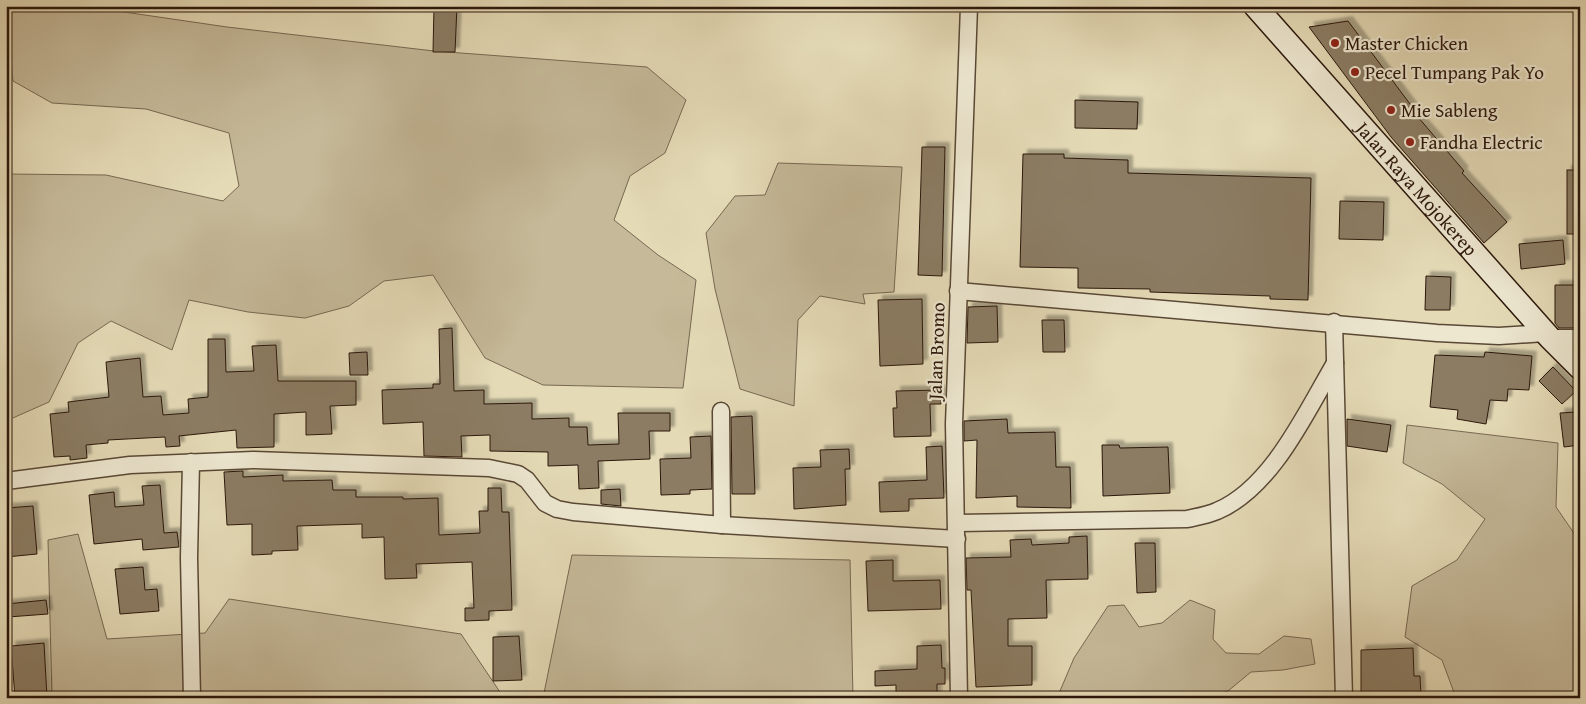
<svg xmlns="http://www.w3.org/2000/svg" width="1586" height="704" viewBox="0 0 1586 704" font-family="'Gentium Book Plus',serif">
<defs>
<filter id="shadow"><feDropShadow dx="4.5" dy="-4.5" stdDeviation="1" flood-color="#0004"/></filter>
</defs>
<rect width="100%" height="100%" fill="#e4dab6"/>
<filter id="stains"><feTurbulence type="fractalNoise" baseFrequency=".004" numOctaves="4"/><feColorMatrix values="0 0 0 0 .2 0 0 0 0 .09 0 0 0 0 .02 0 0 0 .5 -.17"/></filter>
<radialGradient id="worn" r=".72"><stop offset=".6" stop-color="#630" stop-opacity="0"/><stop offset="1" stop-color="#630" stop-opacity=".3"/></radialGradient>
<g fill="#c5b999" stroke="#786852">
<path d="M6,6H83L227,27L434,51L647,67L686,100L665,153L630,176L614,220L658,255L696,280L683,388L543,385L485,358L433,275L384,281L349,306L305,318L248,312L189,300L172,350L111,321L78,343L49,402L6,421V174L106,175L223,201L239,186L229,133L146,109L52,103L13,81Z"/>
<path d="M778,163L902,167L894,292L863,294L865,304L820,296L798,320L794,406L740,389L715,289L706,233L735,196L765,195Z"/>
<path d="M1407,425L1558,443L1556,507L1580,542V698H1456L1442,660L1405,637L1412,586L1457,560L1485,519L1442,484L1403,463Z"/>
<path d="M78,534L107,639L205,633L229,599L461,634L504,698H52L48,540Z"/>
<path d="M572,555L850,560L853,698H543Z"/>
<path d="M1190,600L1215,610L1213,639L1226,653L1259,654L1284,636L1311,639L1315,664L1283,670L1251,672L1228,691L1200,698H1057L1074,658L1108,606L1124,605L1139,627L1162,623Z"/>
</g>
<g fill="#8b7c64" stroke="#2b170b" filter="url(#shadow)">
<path d="M434,6H457L455,52H433Z"/>
<path d="M1348,21L1419,116L1418,117L1464,171L1462,173L1507,222L1484,243L1391,137L1309,27Z"/>
<path d="M1075,100L1138,102L1137,129L1075,128Z"/>
<path d="M922,147H945L942,276L918,275Z"/>
<path d="M1023,154H1064V158L1128,160V173L1311,178L1308,300L1270,299V296L1150,292V289L1078,288V268L1020,267Z"/>
<rect x="1567" y="170" width="13" height="64"/>
<path d="M1340,201L1384,202L1383,240L1339,239Z"/>
<path d="M1563,240L1565,264L1521,269L1519,244Z"/>
<path d="M1426,276L1451,277L1450,310H1425Z"/>
<path d="M1555,285H1580V328H1559L1555,323Z"/>
<path d="M922,299L923,364L880,366L878,300Z"/>
<path d="M997,306L998,342L967,343L968,307Z"/>
<path d="M1042,320H1064L1065,352H1043Z"/>
<path d="M452,328L454,391L484,390V404L532,403V419L569,418V427H587L588,445L619,444L618,413H670V431H649L650,459L598,461L599,488L579,489L578,465L548,466V452L490,451V435L461,436L462,457L424,456L423,422L383,424L382,390L433,388V384H440L439,329Z"/>
<path d="M208,339H225L226,372L254,371L252,346L276,345L278,381H356V405L330,406L332,434L306,435V412L274,414V447L237,448L236,430L179,436L180,446L166,447L165,437L108,440V443L86,445L87,458L70,460V456L54,457L50,414L69,412L68,402L109,397L106,362L140,358L143,397L161,396L163,415L189,413L188,399L208,397Z"/>
<path d="M367,352L368,375H350L349,353Z"/>
<path d="M1485,352L1532,356L1529,390L1508,389L1507,401L1490,400L1486,424L1457,419L1458,410L1430,407L1435,355L1484,357Z"/>
<path d="M1553,367L1576,391L1562,404L1539,381Z"/>
<path d="M940,390L941,404H930L931,436L894,437L893,408H897L896,391Z"/>
<path d="M1576,412L1580,445L1564,447L1560,413Z"/>
<path d="M752,416L755,494H732L731,417Z"/>
<path d="M1007,419L1008,433L1055,432L1056,467H1070L1071,508L1017,507V496L976,498L977,440L964,441V421Z"/>
<path d="M1347,419L1391,425L1387,452L1347,446Z"/>
<path d="M711,436L712,489L690,490V494L661,495L660,459L691,458L690,437Z"/>
<path d="M1102,445H1119L1120,448L1168,447L1170,493L1103,496Z"/>
<path d="M942,446L944,498L909,499V511L880,512L879,482L927,480L926,447Z"/>
<path d="M849,449L850,469H845L846,505L794,509L793,468L821,467L820,450Z"/>
<path d="M243,471V477L283,475V481L332,480L333,490H356V497H403V499L438,498L439,535L480,533L479,511H488V488H501L502,512H509L512,610L489,611V620L465,621V608H474L472,562L416,564L417,578L385,579L384,537L362,538V524L297,526L298,550L272,551V554L252,555V524L227,525L224,472Z"/>
<path d="M160,485L164,533L177,532L179,547L143,550L142,539L94,544L89,495L114,492L115,507L144,505L142,486Z"/>
<path d="M620,489L621,506L601,504V490Z"/>
<path d="M33,506L37,554L6,557V508Z"/>
<path d="M1087,536L1088,579L1046,580L1047,618L1008,619V646H1032V685L976,687L971,590H967L966,558L1011,557L1010,540L1031,539L1032,545L1069,543V537Z"/>
<path d="M1135,543H1155L1156,592L1137,593Z"/>
<path d="M893,560V581L940,580L941,609L868,611L866,561Z"/>
<path d="M143,567L145,590L157,589L159,611L120,614L115,569Z"/>
<path d="M46,600L48,614L8,617L6,604Z"/>
<path d="M519,636L522,680L493,681V637Z"/>
<path d="M44,643L47,698H15L11,646Z"/>
<path d="M941,645L942,668H945V684H937V698H896V685L875,686V671L917,669V646Z"/>
<path d="M1413,648L1414,676H1420L1421,695L1361,697V650Z"/>
</g>
<g fill="none" stroke-linecap="round" stroke-linejoin="round">
<defs>
<g id="minor">
<path d="M958,291L1437,333L1499,336L1545,333"/>
<path d="M1334,322L1344,698"/>
<path d="M1550,338H1580"/>
<path d="M721,411L722,525"/>
<path d="M191,462L189,558L192,698"/>
<path d="M6,481L130,465L253,460L489,468L518,474L527,480L545,503L557,509L573,512L722,525L957,539"/>
<path d="M958,523L1187,519C1196,517 1208,515 1217,511C1272,488 1306,412 1335,363"/>
<path d="M959,698L954,424L969,6"/>
</g>
<g id="secondary">
<path id="s1" d="M1255,6L1550,338L1580,368"/>
</g>
</defs>
<use href="#minor" stroke="#594836" stroke-width="19"/>
<use href="#secondary" stroke="#2b170b" stroke-width="25"/>
<use href="#minor" stroke="#ede7d0" stroke-width="16"/>
<use href="#secondary" stroke="#ede7d0" stroke-width="22"/>
</g>
<g fill="#8f2418" stroke="#ede7d0" stroke-width="2">
<circle cx="1335" cy="43" r="5"/>
<circle cx="1355" cy="72" r="5"/>
<circle cx="1391" cy="110" r="5"/>
<circle cx="1410" cy="142" r="5"/>
</g>
<g text-anchor="middle" dominant-baseline="central" stroke-width="4.5" stroke-linejoin="round" paint-order="stroke">
<g font-size="19" fill="#2b170b" stroke="#ede7d0" text-anchor="start">
<text x="1345" y="43">Master Chicken</text>
<text x="1365" y="72">Pecel Tumpang Pak Yo</text>
<text x="1401" y="110">Mie Sableng</text>
<text x="1420" y="142">Fandha Electric</text>
</g>
<g font-size="19" fill="#2b170b" stroke="#ede7d0">
<text stroke="none"><textPath href="#s1" startOffset="244">Jalan Raya Mojokerep</textPath></text>
<text transform="translate(936 351) rotate(-88)">Jalan Bromo</text>
</g>
</g>
<rect width="1586" height="704" fill="none" stroke="#e4dab6" stroke-width="25"/>
<rect x="8" y="8" width="1571" height="689" fill="none" stroke="#2b170b" stroke-width="2.5"/>
<rect x="12" y="12" width="1561" height="679" fill="none" stroke="#2b170b"/>
<rect width="100%" height="100%" filter="url(#stains)"/>
<rect width="100%" height="100%" fill="url(#worn)"/>
</svg>
